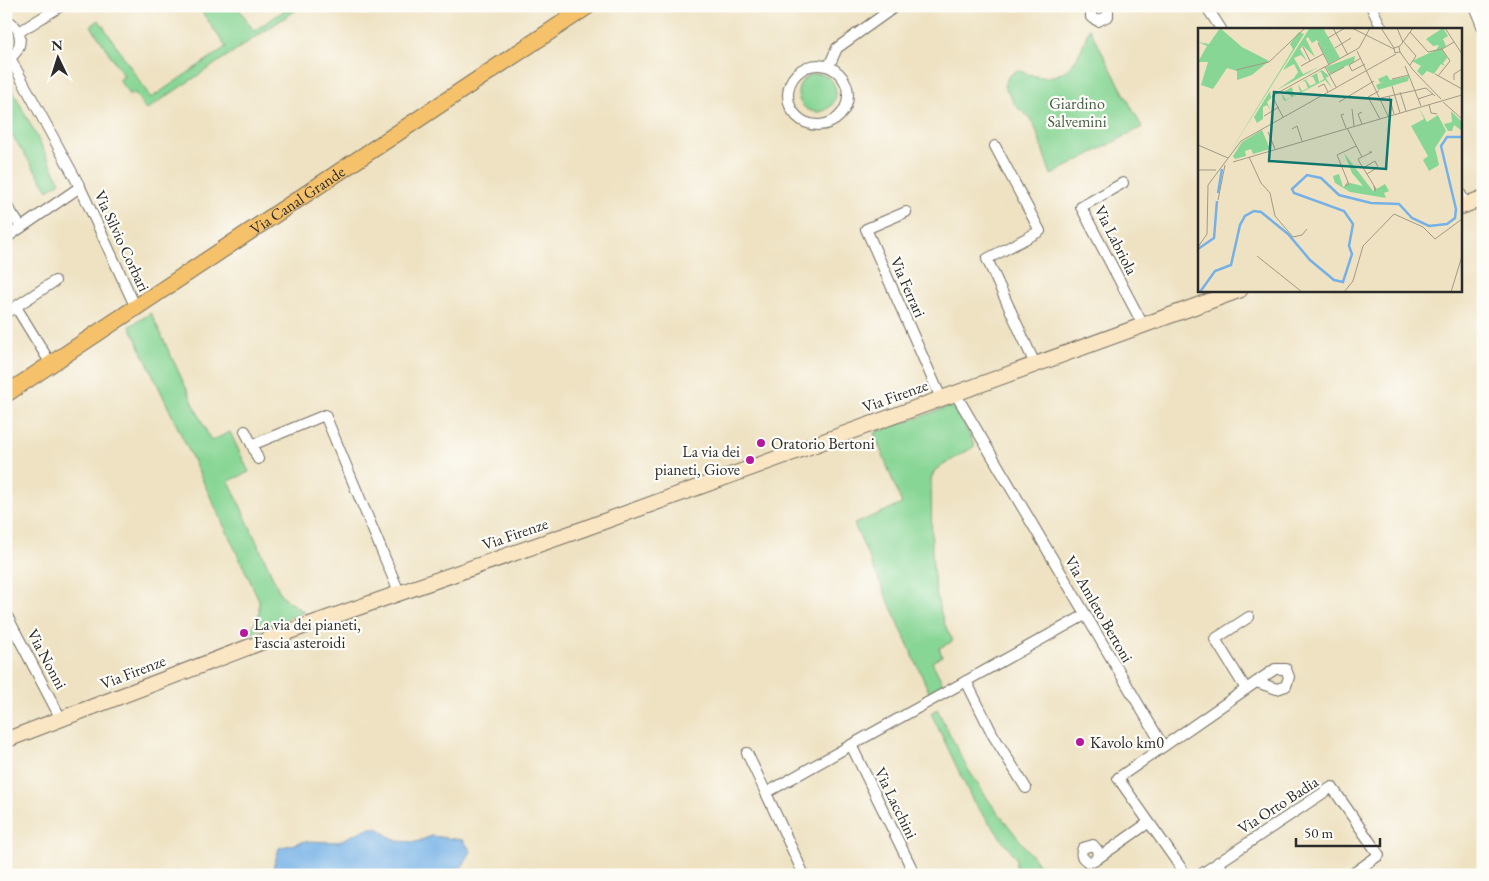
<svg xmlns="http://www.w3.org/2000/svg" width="1489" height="881" viewBox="0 0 1489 881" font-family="'EB Garamond',serif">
<rect width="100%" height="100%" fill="#fdfcf7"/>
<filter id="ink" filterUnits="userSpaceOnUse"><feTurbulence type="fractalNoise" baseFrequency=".02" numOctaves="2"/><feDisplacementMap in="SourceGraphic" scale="10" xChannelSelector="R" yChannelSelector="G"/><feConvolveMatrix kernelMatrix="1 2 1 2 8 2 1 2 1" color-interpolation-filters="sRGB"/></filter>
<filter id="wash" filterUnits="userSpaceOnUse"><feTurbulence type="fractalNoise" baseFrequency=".0096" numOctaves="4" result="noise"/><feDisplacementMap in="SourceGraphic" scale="20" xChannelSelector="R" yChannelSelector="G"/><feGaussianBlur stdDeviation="1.12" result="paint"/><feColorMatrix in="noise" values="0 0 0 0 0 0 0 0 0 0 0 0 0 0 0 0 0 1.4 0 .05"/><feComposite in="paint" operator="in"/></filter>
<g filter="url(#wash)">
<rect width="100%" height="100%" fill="#eee2c2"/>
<g fill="#88d695" stroke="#5a8060">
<path d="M198,6H237L254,31L291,6H302L146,110L134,92L130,96L119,80L124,76L91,26L99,20L151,98L226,47Z"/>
<path d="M1089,28L1142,127L1051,175L1035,127L1029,117L1016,106L1004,86L1008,77L1017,70C1024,72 1033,76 1040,77C1072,79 1081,53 1089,28Z"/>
<circle cx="817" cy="93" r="19"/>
<path d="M6,77L60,182L48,190L6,126Z"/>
<path d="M151,313L211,441L230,432L249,472L229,481L280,593L287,601L305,612L249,634L259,614V600L130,326Z"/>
<path d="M948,407L957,410L975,446L935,470L931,479C933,530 926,596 953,641L939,648L942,656L932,662L944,686L930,694L854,524L902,504L874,433Z"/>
<path d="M937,709L966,766L989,801L1047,875H1031V872L1016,870V858L973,801L931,713Z"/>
</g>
<path fill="#75b1e6" stroke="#506e88" d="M368,828H377L397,841L416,842L432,836L463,840L471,851L462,867L436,875H271L279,848L306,841L338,842Z"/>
</g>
<g filter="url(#ink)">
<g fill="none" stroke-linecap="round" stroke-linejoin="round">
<defs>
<g id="street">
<path d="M1091,6V17L1098,21L1108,16V6"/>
<path d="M1206,6L1221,29"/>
<path d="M1371,6L1382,29"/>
<path d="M1474,6L1483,28"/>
<path d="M6,20C25,28 24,52 6,60"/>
<path d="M19,32L61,6"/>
<path d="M10,58L80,187L136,308"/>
<circle cx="818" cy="95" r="30"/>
<path d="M829,66L837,48L896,6"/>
<path d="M995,146L1040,231L987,259L1035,364"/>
<path d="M1123,183L1081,207L1143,325"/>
<path d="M1460,193L1466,205"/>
<path d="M6,205L21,227"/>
<path d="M906,212L866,229L941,398"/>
<path d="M6,238L80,187"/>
<path d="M16,307L51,364"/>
<path d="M6,313L55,281"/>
<path d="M955,393L1163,746"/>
<path d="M245,431L252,445"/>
<path d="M258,459L252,445L325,415L399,592"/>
<path d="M6,614L61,719"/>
<path d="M966,681L993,735L1026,788"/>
<path d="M1246,689L1215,639L1249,617"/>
<path d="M747,753L766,793L851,745"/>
<path d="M766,793L804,875"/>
<path d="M1097,857L1098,851L1093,845L1083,848C1080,855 1081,857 1088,862L1094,861L1148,823"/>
<path d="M1218,862L1226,875"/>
<path d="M915,875L851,745L1085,615"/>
<path d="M1186,875L1118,778L1275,669H1286L1289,677L1286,686L1277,689L1256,682"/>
<path d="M1200,875L1332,787L1379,855L1351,875"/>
</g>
<g id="secondary">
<path d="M1460,207L1483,198"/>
<path d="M6,740L288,632L583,529L1240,290"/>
</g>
<g id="primary">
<path id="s1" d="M6,394L588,6"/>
</g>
</defs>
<use href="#street" stroke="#6f6b60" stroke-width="12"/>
<use href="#secondary" stroke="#6f6b60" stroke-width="17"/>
<use href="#primary" stroke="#6f6b60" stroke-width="18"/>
<use href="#street" stroke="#fff" stroke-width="10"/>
<use href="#secondary" stroke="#fbe6c4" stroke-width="15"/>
<use href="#primary" stroke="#f5c16b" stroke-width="16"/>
</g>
</g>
<g fill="#b5179e" stroke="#fdfcf7" stroke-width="2">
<circle cx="761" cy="443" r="5"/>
<circle cx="750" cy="460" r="5"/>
<circle cx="244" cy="633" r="5"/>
<circle cx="1080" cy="742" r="5"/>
</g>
<g text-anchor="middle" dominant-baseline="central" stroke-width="4.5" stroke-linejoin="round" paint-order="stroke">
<g font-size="16" fill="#475e4b" stroke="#fdfcf7">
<text x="1077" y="103">Giardino<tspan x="1077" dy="18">Salvemini</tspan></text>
</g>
<g font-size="16" fill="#2b2b2b" stroke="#fdfcf7">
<text stroke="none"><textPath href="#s1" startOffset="350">Via Canal Grande</textPath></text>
<text transform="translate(1116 240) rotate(63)">Via Labriola</text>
<text transform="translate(122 241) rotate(65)">Via Silvio Corbari</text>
<text transform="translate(908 287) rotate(66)">Via Ferrari</text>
<text transform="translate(895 396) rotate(-20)">Via Firenze</text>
<text transform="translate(515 534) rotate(-19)">Via Firenze</text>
<text transform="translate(1099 609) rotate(60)">Via Amleto Bertoni</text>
<text transform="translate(47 659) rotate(62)">Via Nonni</text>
<text transform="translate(133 672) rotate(-21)">Via Firenze</text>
<text transform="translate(896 803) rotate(64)">Via Lacchini</text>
<text transform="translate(1278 805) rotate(-33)">Via Orto Badia</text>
</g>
<g font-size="16" fill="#2b2b2b" stroke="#fdfcf7" text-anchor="start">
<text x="771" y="443">Oratorio Bertoni</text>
<text x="740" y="451" text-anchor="end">La via dei<tspan x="740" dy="18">pianeti, Giove</tspan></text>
<text x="254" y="624">La via dei pianeti,<tspan x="254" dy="18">Fascia asteroidi</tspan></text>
<text x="1090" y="742">Kavolo km0</text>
</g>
</g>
<g transform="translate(1198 28)">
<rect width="264" height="264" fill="#eee2c2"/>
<path d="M22,0L44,19L71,33L54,47L39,52V43L29,40L15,61L3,57L10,34H0L9,18L0,14L11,16ZM125,0L142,30L131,36L119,12L114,15L110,9L108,11L117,29L105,18L102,21L109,33L103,27L96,30L105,46L121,39L79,62L96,50L100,44L96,36L85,42L111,1ZM245,0L250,8L245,11L248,18L244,21L249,30L245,35L247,38L243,36L236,46L229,43L224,48L219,43L223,38L214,33L238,22L241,17L235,18L228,11ZM101,4L106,6L29,129L95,21L92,16ZM157,28L156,34L132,46L128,39ZM124,42L131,48L128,50L134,60L127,52L87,73L85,71L84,66L88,72L94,69L87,63L94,59L96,68L102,64L100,56L104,63L110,60L107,53L103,54L111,50L108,52L112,58L118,55L115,49H112L119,45L121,54L126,51L123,44L120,45ZM189,47L192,52L211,48L210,53L180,62L178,57L188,53L182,55L180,51ZM72,63L73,70L69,74L73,83L69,77L65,79V91L59,95L56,89ZM221,80L229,94L240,87L248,103L237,120L241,137L231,143L225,132L230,128L213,98L226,91ZM253,83L264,94V103L256,97L254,103H250L246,96L254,94ZM64,102L72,121L55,126L53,121L47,123L48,128L37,131L35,128L44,114ZM146,125L175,163L187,156L191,163L186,165L188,170L152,164L137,155L135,148L141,146L145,159L152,155L165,158L154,145Z" fill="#88d695"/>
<path fill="none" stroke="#75b1e6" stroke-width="2.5" d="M20,165L24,141M0,221L16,210L19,173M2,264L17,243L33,237L42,197L47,188L56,183L63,184L90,206L112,232L136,252L145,254L154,226L151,218L155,196L146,183L96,165L94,161L109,147L123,150L141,167L173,175L201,176L214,190L231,198L249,196L257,190L258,181L243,118L249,109H264"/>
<path fill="none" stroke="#a09986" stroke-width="1" d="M135,0L150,27M154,0L196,21M183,0L196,20M199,0L205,14M247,0L264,26M212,4L230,24L244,21L256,14M130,10L147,0M205,13L218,28L212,37M120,15L131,37M105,19L112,33M201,19L202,24L197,25L196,20L202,18L215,0M137,20L153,10M161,20L172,0M159,23L190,88M202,24L215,42L243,71M163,30L151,37L154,43L167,36M103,38L125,26M207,38L223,78M127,39L138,59M38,42L71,34L107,0M237,46L264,61M131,47L146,39M240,48L252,33L244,21M194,51L211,47M256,52V46L264,41M194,58L202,85M120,59L126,56L130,64M181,63L170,69L182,91M202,64L208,83M74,68L161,20M74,68L85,89M191,68L196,86M183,70L228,60L237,68M220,71L235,66M141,74L176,53M245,74L264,91M231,76L233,85L239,86M154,81L156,98M164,84L160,86L164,96M146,86L143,87L148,100M66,88L81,79M149,100L164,129M94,101L99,98L104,113M70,104L77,121M0,117L30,130M171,124H174L160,131L162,135L169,146L178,161L177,163L176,158M51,129L63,155L72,165L77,188L95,209L104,207L109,201M35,134L264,67M165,140L177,133L180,139L169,146M0,142H18M150,154L147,158L151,156L150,154L139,127L158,118M20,172L27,137M0,219L9,206L10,157L43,113L198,26M59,228L104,264M146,264L155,253L165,218L196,186L225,199L237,211L264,191M253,264L264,228"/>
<path fill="#0f766e" fill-opacity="0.15" stroke="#0f766e" stroke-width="2.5" d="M76,64L193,72L188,141L71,133Z"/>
<rect width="264" height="264" fill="none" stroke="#2b2b2b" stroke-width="2.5"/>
</g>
<rect width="1489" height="881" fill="none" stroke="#fdfcf7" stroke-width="25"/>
<g transform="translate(58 58) rotate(356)" stroke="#fdfcf7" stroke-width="4" paint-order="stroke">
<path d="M0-4L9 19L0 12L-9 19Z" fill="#2b2b2b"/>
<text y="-8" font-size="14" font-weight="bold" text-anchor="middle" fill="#2b2b2b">N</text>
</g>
<path d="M1296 838v8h84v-8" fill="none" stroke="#2b2b2b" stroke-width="2.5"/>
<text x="1304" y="838" font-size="15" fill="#2b2b2b" stroke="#fdfcf7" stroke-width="4" paint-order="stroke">50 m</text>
</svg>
